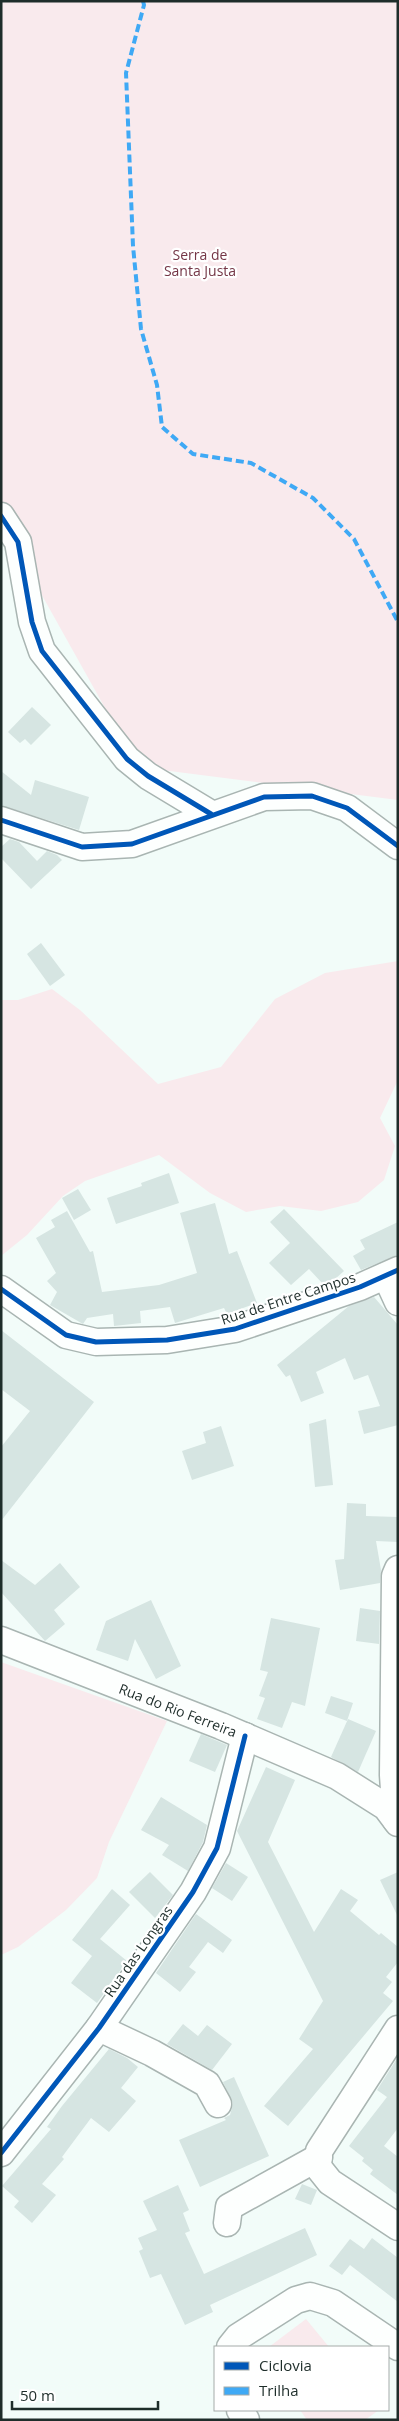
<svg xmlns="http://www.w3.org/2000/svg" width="399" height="2421" viewBox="0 0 399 2421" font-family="'Open Sans',sans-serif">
<rect width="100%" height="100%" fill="#f2fcf9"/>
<g fill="#f9eaed">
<path d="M1,1H398V800L138,767L1,522Z"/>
<path d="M398,961V1080L380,1118L395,1146L384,1180L358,1202L321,1211L280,1206L246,1212L210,1193L159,1155L85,1181L63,1196L27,1235L1,1256V1000H18L52,989L80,1010L158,1084L221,1067L275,999L325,973Z"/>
<path d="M1,1662L167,1721L109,1842L97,1878L66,1910L18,1947L1,1955Z"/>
<path d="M306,2319L329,2347H269Z"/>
<path d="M300,2410H379L365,2420H307Z"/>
</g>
<g fill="#d6e5e2">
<path d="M32,707L51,725L31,745L25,739L20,743L8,732Z"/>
<path d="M1,771L31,795L35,780L89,797L79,830L3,806L1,804Z"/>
<path d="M10,839L19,842L37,861L47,851L57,855L62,860L31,889L1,858V847Z"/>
<path d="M41,943L65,975L50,986L27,954Z"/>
<path d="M169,1173L179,1203L116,1224L107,1198L142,1186L141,1183Z"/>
<path d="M78,1189L91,1210L74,1220L62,1198Z"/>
<path d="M215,1203L229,1254L237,1251L257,1303L227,1314L224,1308L175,1323L170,1307L140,1311L141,1323L114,1326L113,1314L87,1318L83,1324L50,1305L57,1292L47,1281L56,1273L36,1238L55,1227L51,1220L67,1211L90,1252L93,1251L102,1292L159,1285L197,1273L180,1213Z"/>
<path d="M284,1209L344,1271L335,1279L323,1284L309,1269L291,1285L269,1263L290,1243L270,1222Z"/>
<path d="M398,1222V1255L361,1270L353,1256L365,1249L360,1240Z"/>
<path d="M374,1297L398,1325V1425L364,1434L358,1411L380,1406L368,1375L354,1380L345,1358L316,1372L324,1393L301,1402L290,1375L286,1377L277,1365L349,1306Z"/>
<path d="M1,1330L94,1402L1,1521V1447L30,1411L1,1389Z"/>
<path d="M326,1419L333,1485L315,1487L309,1424Z"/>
<path d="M221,1426L234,1466L192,1480L182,1451L206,1443L203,1432Z"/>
<path d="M347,1503L366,1504V1516L398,1517V1542L376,1541L381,1570L380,1583L340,1590L335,1560L344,1559Z"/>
<path d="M1,1560L35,1585L60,1563L80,1587L54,1610L65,1624L45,1641L1,1592Z"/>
<path d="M151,1600L181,1666L156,1679L135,1639L128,1661L96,1650L106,1621Z"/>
<path d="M360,1608L380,1611L379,1644L356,1641Z"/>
<path d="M271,1618L320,1628L305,1706L292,1702L282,1728L257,1719L265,1698L259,1696L268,1672L260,1670Z"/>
<path d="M331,1696L353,1703L347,1721L325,1713Z"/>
<path d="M348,1719L376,1731L358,1772L331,1757Z"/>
<path d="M201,1734L227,1745L215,1772L189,1761Z"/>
<path d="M266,1767L295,1780L268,1842L314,1932L341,1889L358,1900L350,1911L379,1935L381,1933L398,1947V1962L386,1977L392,1982L383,1993L393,2001L288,2126L264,2106L313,2049L299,2039L323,2001L237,1831Z"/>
<path d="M161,1797L207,1825L203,1842L188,1871L162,1855L169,1845L141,1830Z"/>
<path d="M226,1863L248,1877L232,1901L212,1888Z"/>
<path d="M150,1872L173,1895L155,1918L129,1892Z"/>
<path d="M398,1872V1917L380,1880Z"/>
<path d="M112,1889L130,1905L100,1939L127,1961L97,2003L71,1983L92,1956L72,1940Z"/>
<path d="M196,1914L232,1940L223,1953L208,1942L189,1967L196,1972L180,1992L156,1973Z"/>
<path d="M183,2024L198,2036L207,2025L232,2044L212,2070L167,2044Z"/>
<path d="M109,2049L127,2058L138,2067L121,2088L136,2101L109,2132L91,2118L62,2157L64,2159L42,2184L56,2195L32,2223L14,2207L19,2201L2,2186L51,2129L47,2127L62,2106Z"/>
<path d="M398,2057V2128L384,2146L398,2157V2195L370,2174L373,2170L362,2161L364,2158L349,2146L387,2097L377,2090Z"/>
<path d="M234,2077L269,2156L200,2187L179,2140L226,2120L224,2118L230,2115L233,2104L223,2082Z"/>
<path d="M302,2184L317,2190L311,2205L295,2199Z"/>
<path d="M178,2185L189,2210L183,2213L190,2231L185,2233L204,2274L305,2228L317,2255L210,2305L213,2312L185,2325L161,2274L150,2278L139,2251L143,2249L138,2238L157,2230L143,2201Z"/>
<path d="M372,2238L398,2258V2302L350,2265L342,2275L329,2266L350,2239L364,2249Z"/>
</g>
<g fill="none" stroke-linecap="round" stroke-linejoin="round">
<defs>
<g id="minor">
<path d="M1,516L18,542L32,622L42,651L127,759L148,776L211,814"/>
<path d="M1,820L82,847L132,844L264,797L312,796L347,808L398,846"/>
<path d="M386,1276L398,1302"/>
<path d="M1,1289L66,1335L96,1342L167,1340L235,1329L360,1287L398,1270"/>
<path d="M1,1640L221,1726L337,1776L386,1807L398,1823"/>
<path d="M396,1820L393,1775L395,1576L398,1569"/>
<path d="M99,2028L152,2053L207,2084L218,2104"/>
<path d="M398,2029L319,2151L318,2167L330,2182L398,2227"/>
<path d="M1,2153L99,2028L193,1892L217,1848L245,1736"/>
<path d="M227,2223L229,2207L319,2157"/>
<path d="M230,2347L238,2337L296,2300L310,2296L333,2303L398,2347"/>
<path d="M240,2410L246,2420"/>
</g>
</defs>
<use href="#minor" stroke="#a9b5b2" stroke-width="29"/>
<use href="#minor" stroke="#fdfffe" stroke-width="26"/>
<path stroke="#3fa9f5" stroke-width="4" stroke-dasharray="8 4" stroke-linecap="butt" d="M143,1L144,5L126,73L133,246L141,329L157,385L162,427L193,454L251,463L313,498L354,539L398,622"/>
<defs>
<g id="cycleway">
<path d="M1,516L18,542L32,622L42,651L127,759L148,776L211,814"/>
<path d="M1,820L82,847L132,844L264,797L312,796L347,808L398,846"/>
<path d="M1,1289L66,1335L96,1342L167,1340L235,1329L360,1287L398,1270"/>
<path d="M1,2153L99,2028L193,1892L217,1848L245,1736"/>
</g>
</defs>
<use href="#cycleway" stroke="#fff" stroke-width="8"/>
<use href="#cycleway" stroke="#0057b8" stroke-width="5"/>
</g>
<g text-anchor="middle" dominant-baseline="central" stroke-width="4.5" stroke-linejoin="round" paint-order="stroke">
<g font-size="14" fill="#743646" stroke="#fff">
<text x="200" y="254">Serra de<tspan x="200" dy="16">Santa Justa</tspan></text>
</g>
<g font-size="14" fill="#1e2d2a" stroke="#fff">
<text transform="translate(288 1298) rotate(-18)">Rua de Entre Campos</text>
<text transform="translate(178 1710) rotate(21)">Rua do Rio Ferreira</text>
<text transform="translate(138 1951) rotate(-55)">Rua das Longras</text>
</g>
</g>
<rect width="399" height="2421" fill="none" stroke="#1e2d2a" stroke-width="5"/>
<rect x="214" y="2346" width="175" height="65" fill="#ffffff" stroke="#a5abaa"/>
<rect x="224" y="2362" width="25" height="8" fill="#0057b8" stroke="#a5abaa"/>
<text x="259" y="2371" font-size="15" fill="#1e2d2a">Ciclovia</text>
<rect x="224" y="2387" width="25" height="8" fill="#3fa9f5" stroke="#a5abaa"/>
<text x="259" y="2396" font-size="15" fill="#1e2d2a">Trilha</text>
<path d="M12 2401v8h146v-8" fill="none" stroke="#1e2d2a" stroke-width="2.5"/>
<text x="20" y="2401" font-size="15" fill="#1e2d2a" stroke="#ffffff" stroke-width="4" paint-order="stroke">50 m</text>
</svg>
